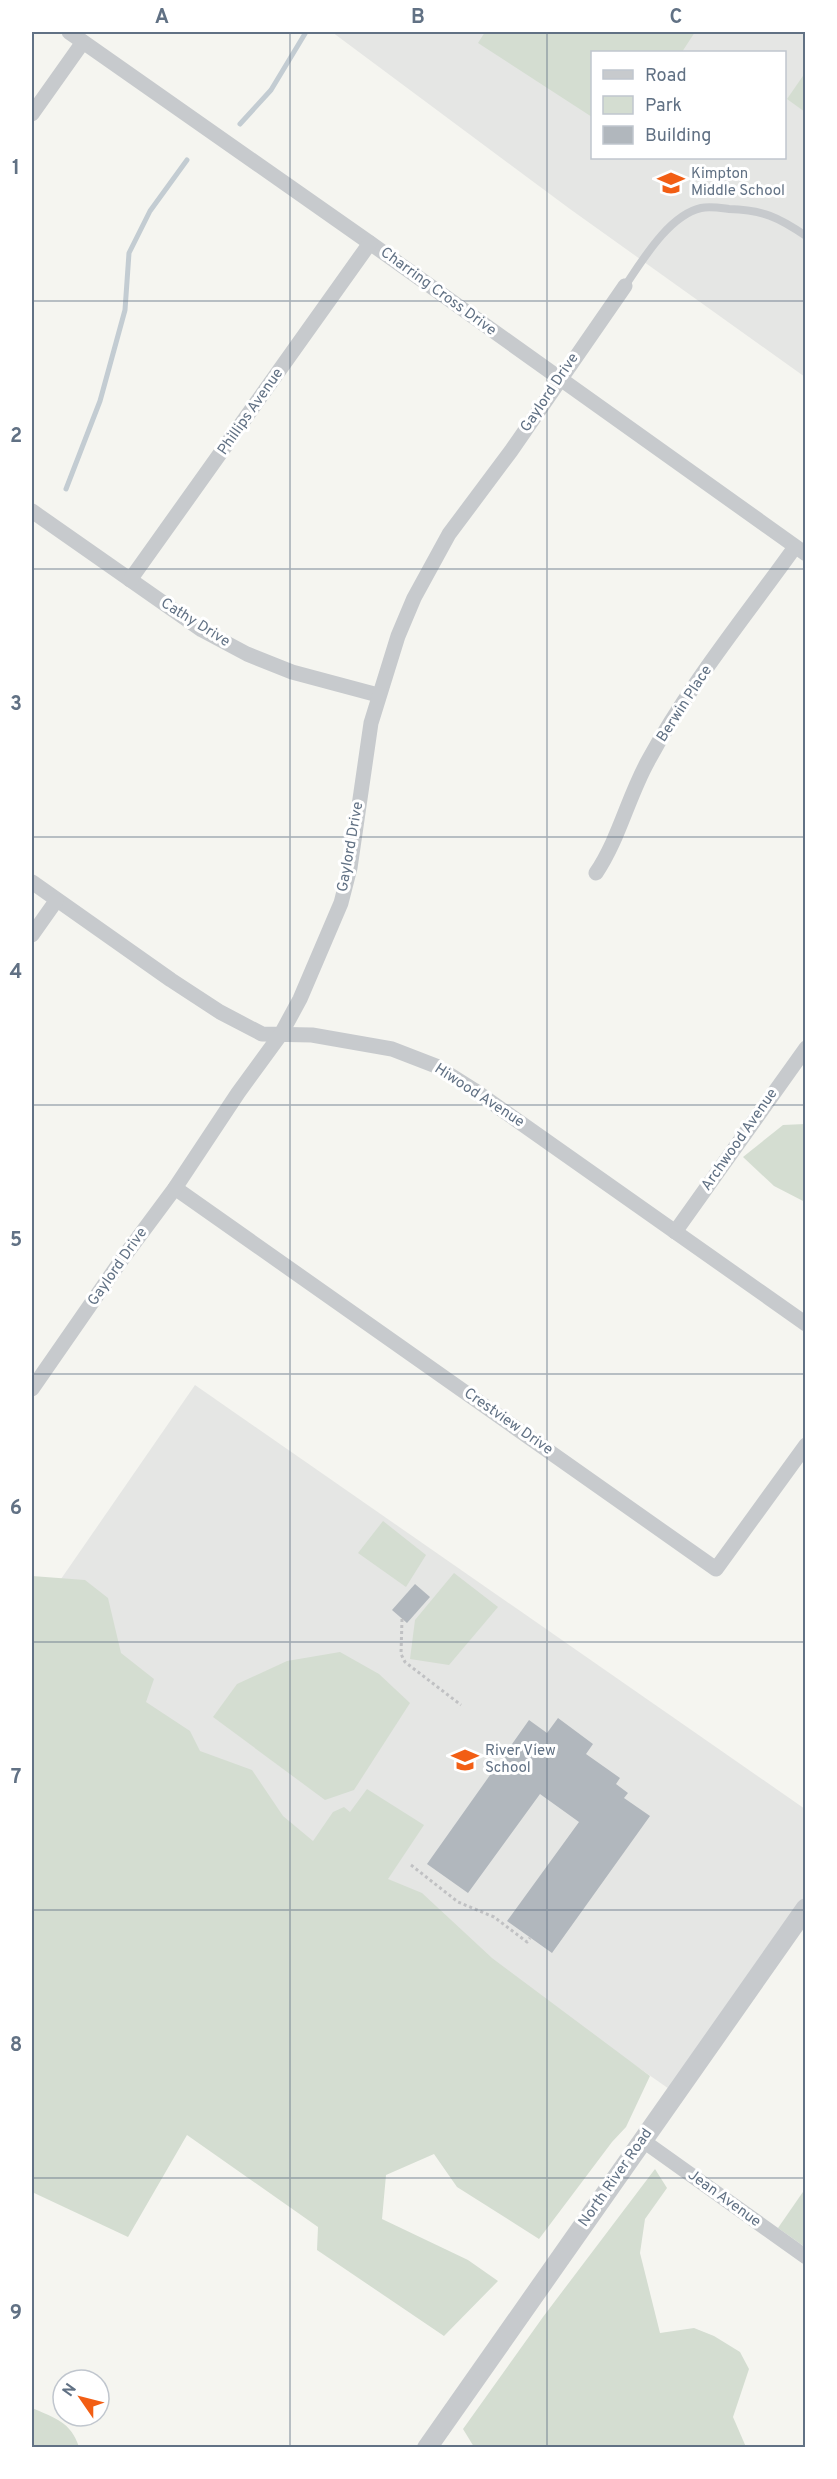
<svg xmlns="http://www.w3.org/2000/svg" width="837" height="2479" viewBox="0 0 837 2479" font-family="Overpass,sans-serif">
<rect width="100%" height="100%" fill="#f5f5f0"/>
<g fill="#e5e6e4" fill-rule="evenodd">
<path d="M332,32H805V377L570,209ZM592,52H784V158H592Z"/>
<path d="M195,1385L805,1809V1908L675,2093L32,1647V1621Z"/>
</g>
<g fill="#d4ddd1">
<path d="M485,32H695L682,52H592V117L478,43Z"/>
<path d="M805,73V112L787,99Z"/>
<path d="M805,1124H806L805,1202L774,1186L743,1157L783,1125Z"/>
<path d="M383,1521L426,1555L406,1587L358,1553Z"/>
<path d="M454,1573L498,1607L449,1665L410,1659L415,1620Z"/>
<path d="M32,1576L85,1580L108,1598L121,1653L154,1679L146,1702L190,1731L200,1751L252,1770L283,1816L313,1841L333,1812L344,1807L350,1812L367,1789L424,1825L388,1879L422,1893L492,1958L650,2076L626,2127L612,2142L539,2239L457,2187L434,2154L386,2175L382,2219L468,2260L498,2281L444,2336L317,2250L318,2227L187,2135L128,2237L32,2192Z"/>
<path d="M340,1652L379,1674L410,1703L354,1790L325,1800L213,1717L237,1684L287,1661Z"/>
<path d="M655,2169L667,2188L645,2219L640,2253L660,2333L694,2328L714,2336L740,2352L749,2369L733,2417L746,2447H474L463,2429L543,2317Z"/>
<path d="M805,2189V2247L778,2228Z"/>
<path d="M32,2408C55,2418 71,2422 79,2447H32Z"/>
</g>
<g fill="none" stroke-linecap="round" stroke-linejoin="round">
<g stroke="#c3ccd2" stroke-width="5">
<path d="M240,124L271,90L306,32"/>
<path d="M66,489L100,401L125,310L129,253L150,211L187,160"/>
</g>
</g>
<g fill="#b1b7bd">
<path d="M415,1584L430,1597L407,1623L392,1610Z"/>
<path d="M558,1718L593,1744L586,1754L620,1778L616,1784L628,1793L624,1798L650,1816L552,1953L507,1921L579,1822L540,1794L468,1893L427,1864L529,1720L547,1733Z"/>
</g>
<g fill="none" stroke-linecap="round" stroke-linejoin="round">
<g stroke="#c0c1c3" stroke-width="3" stroke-dasharray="3 3" stroke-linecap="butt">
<path d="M402,1619L401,1654L405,1662L461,1705"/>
<path d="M411,1865L458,1902L494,1917L527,1942L530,1938"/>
</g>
<path stroke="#c7cacd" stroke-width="8" d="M625,286C642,261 669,215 701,208C710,206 721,208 729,209C763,210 778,217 806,236"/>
<g stroke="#c7cacd" stroke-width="15">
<path d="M69,32L370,243L806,554"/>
<path d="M32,114L83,42"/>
<path d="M32,511L202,630L247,654L292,672L378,695"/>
<path d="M130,580L370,243"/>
<path d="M596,873C619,839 628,797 648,761C689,685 745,617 795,547"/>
<path d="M32,882L171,980L220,1012L262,1034L312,1035L392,1049L436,1066L474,1090L806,1324"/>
<path d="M32,935L56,901"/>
<path d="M175,1188L716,1569L806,1445"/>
<path d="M675,1232L806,1048"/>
<path d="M32,1389L120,1262L175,1188L238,1093L281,1034L300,999L341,903L350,868L371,723L398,636L414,598L449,534L511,451L625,286"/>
<path d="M642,2140L806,2257"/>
</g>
<path stroke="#c7cacd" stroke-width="20" d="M427,2448L806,1908"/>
</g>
<path fill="none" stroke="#617184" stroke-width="1.5" stroke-opacity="0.55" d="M290,32V2448M547,32V2448M32,301H806M32,569H806M32,837H806M32,1105H806M32,1374H806M32,1642H806M32,1910H806M32,2178H806"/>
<defs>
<symbol id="school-bare" viewBox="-9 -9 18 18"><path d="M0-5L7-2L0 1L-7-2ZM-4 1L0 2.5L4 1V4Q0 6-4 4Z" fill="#f25e14" stroke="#fff" stroke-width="2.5" paint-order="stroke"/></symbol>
</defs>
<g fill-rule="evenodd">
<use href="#school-bare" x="652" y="164" width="38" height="38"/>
<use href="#school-bare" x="446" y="1741" width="38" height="38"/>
</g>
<g text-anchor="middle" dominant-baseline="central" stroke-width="6" stroke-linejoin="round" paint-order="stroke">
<g font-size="15" fill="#617184" stroke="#fff" text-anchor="start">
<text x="691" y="174">Kimpton<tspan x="691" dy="17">Middle School</tspan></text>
<text x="485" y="1751">River View<tspan x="485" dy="17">School</tspan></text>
</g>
<g font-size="15" fill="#617184" stroke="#fff">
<text transform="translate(438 292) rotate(36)">Charring Cross Drive</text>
<text transform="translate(550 393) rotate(-56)">Gaylord Drive</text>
<text transform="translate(251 412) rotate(-55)">Phillips Avenue</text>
<text transform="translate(195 623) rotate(32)">Cathy Drive</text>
<text transform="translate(685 704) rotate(-57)">Berwin Place</text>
<text transform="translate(351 847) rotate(-80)">Gaylord Drive</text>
<text transform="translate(479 1096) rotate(33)">Hiwood Avenue</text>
<text transform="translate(740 1140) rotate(-55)">Archwood Avenue</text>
<text transform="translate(118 1267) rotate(-55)">Gaylord Drive</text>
<text transform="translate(508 1422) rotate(35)">Crestview Drive</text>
<text transform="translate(616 2178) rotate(-55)">North River Road</text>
<text transform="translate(724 2199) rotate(36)">Jean Avenue</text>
</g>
</g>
<rect width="837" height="2479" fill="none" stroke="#ffffff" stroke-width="66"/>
<rect x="591" y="51" width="195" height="108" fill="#ffffff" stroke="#c0c6ce" stroke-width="1.5"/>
<rect x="603" y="70" width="30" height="9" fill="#c7cacd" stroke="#c0c6ce" stroke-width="1.5"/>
<text x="645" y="81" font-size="18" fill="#617184">Road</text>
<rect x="603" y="96" width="30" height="18" fill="#d4ddd1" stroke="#c0c6ce" stroke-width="1.5"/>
<text x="645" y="111" font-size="18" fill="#617184">Park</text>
<rect x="603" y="126" width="30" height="18" fill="#b1b7bd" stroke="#c0c6ce" stroke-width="1.5"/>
<text x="645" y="141" font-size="18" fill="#617184">Building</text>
<g transform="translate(81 2398) rotate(305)"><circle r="28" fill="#ffffff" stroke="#c0c6ce" stroke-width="1.5"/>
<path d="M0-4.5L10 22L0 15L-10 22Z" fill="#f25e14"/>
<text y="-9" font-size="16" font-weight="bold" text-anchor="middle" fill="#617184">N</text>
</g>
<rect x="33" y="33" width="771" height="2413" fill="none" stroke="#617184" stroke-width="2"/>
<g font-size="20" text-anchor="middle" font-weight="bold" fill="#617184">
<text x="162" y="23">A</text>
<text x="418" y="23">B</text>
<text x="676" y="23">C</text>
<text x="16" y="174">1</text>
<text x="16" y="442">2</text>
<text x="16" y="710">3</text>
<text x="16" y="978">4</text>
<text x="16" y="1246">5</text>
<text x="16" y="1514">6</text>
<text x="16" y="1783">7</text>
<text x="16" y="2051">8</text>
<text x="16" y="2319">9</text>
</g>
</svg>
